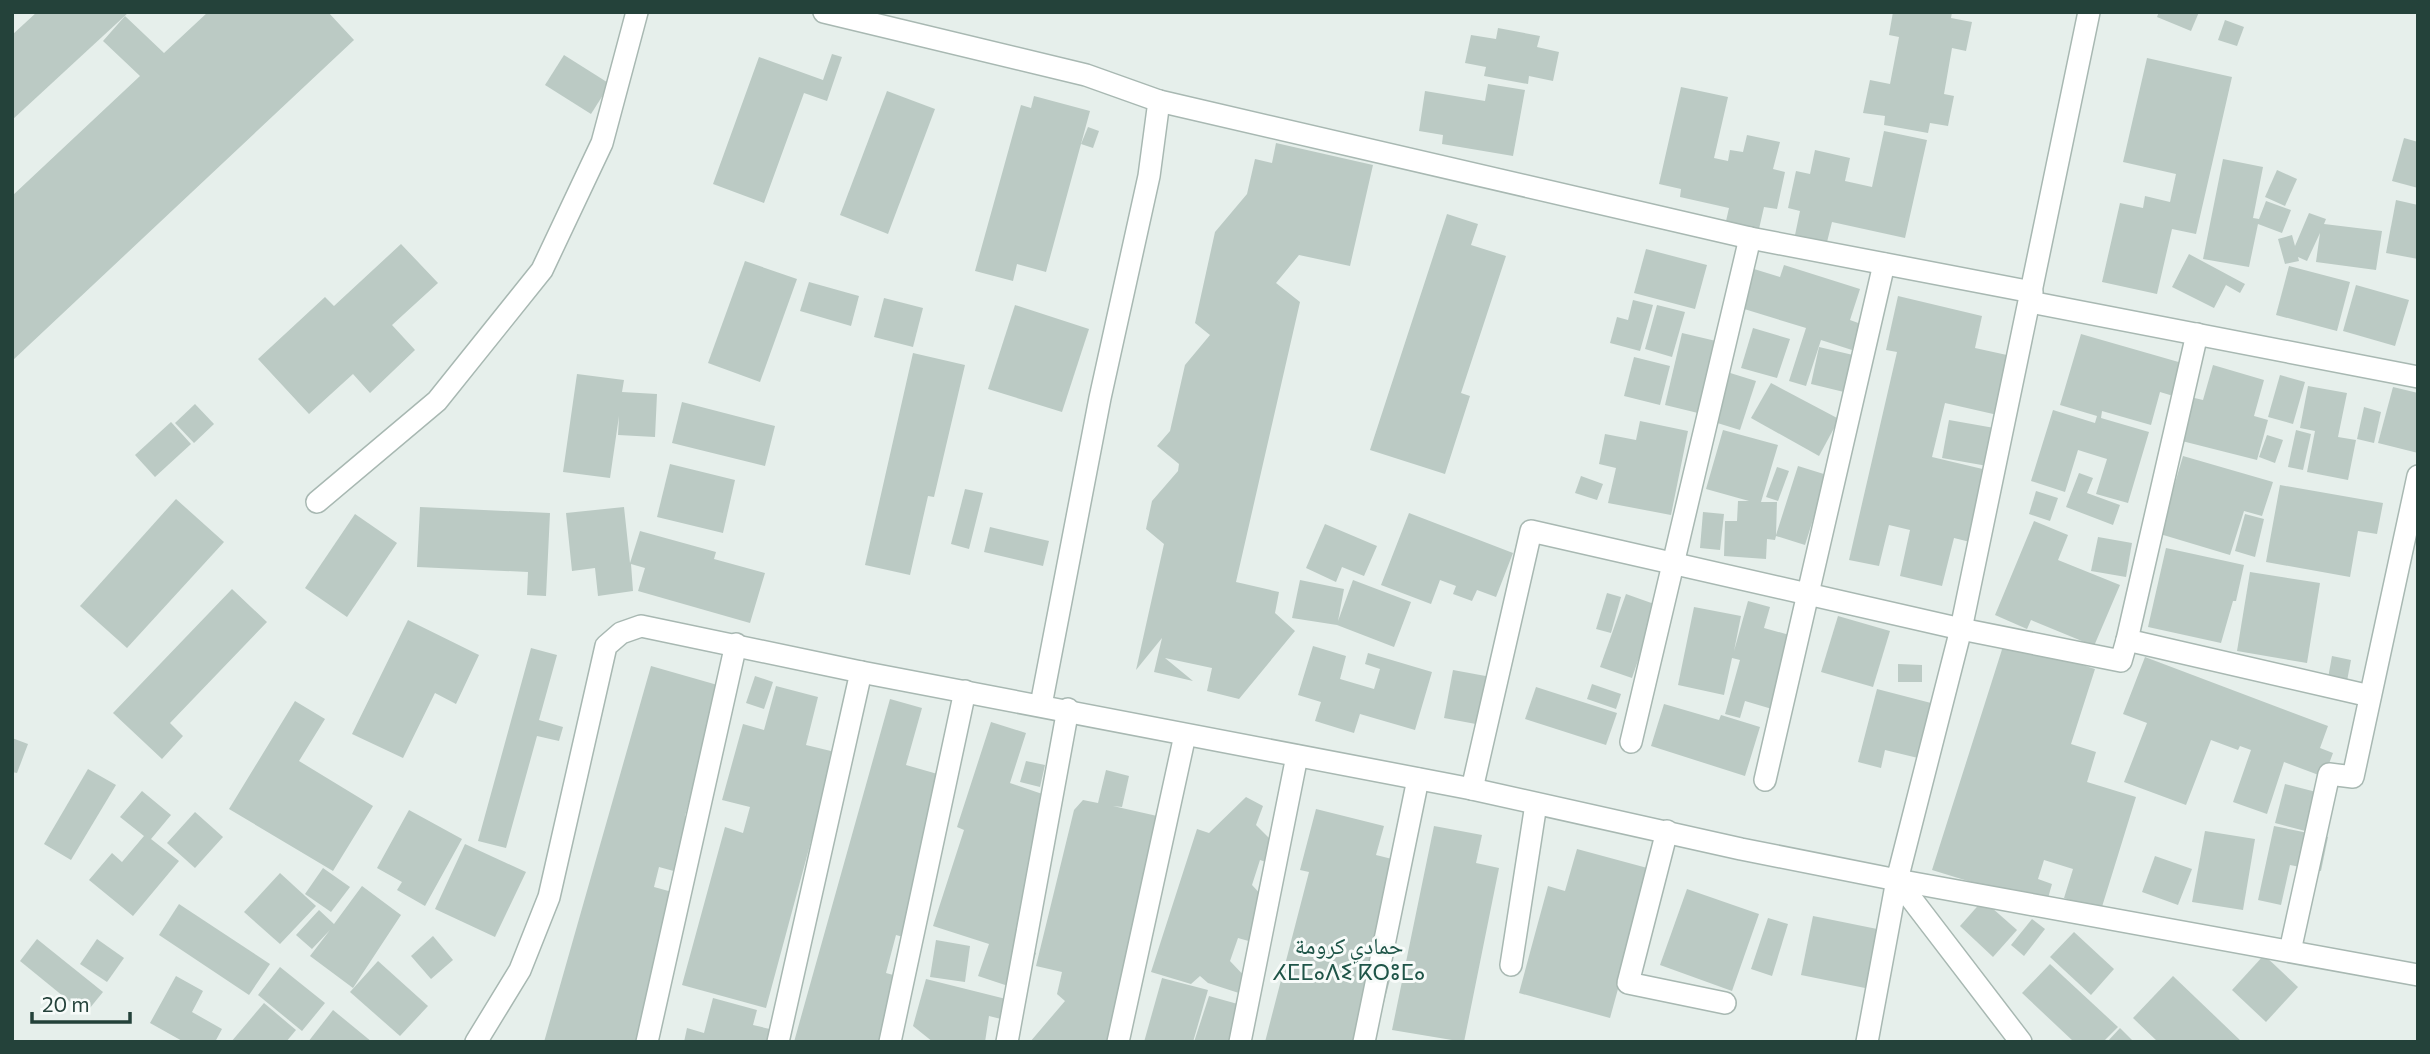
<svg xmlns="http://www.w3.org/2000/svg" width="2430" height="1054" viewBox="0 0 2430 1054" font-family="Commissioner,'Noto Naskh Arabic','Noto Sans Tifinagh',sans-serif">
<rect width="100%" height="100%" fill="#e6efeb"/>
<g fill="#bbcac4">
<path d="M37,12H129L12,120V35Z"/>
<path d="M208,12H328L354,40L12,361V196L140,76L103,41L125,16L164,53Z"/>
<path d="M1893,12H1952L1951,18L1972,22L1966,51L1952,48L1944,94L1954,96L1948,126L1930,123L1928,133L1884,125L1885,116L1863,113L1870,80L1890,84L1899,37L1889,35Z"/>
<path d="M2159,12H2199L2191,31L2157,17Z"/>
<path d="M2225,20L2244,27L2237,46L2218,40Z"/>
<path d="M1498,28L1540,36L1537,47L1559,52L1553,81L1529,76L1528,84L1484,76L1486,67L1465,63L1471,35L1496,39Z"/>
<path d="M832,54L842,57L827,101L804,93L764,203L713,184L759,57L823,80Z"/>
<path d="M564,55L610,84L591,114L545,85Z"/>
<path d="M2147,58L2232,77L2196,234L2172,229L2157,294L2102,282L2120,203L2143,208L2145,196L2170,202L2176,174L2123,162Z"/>
<path d="M1488,84L1525,90L1513,156L1442,144L1443,135L1419,131L1425,91L1485,101Z"/>
<path d="M1681,87L1728,97L1714,158L1728,161L1730,150L1743,152L1747,135L1780,142L1773,169L1785,172L1777,209L1764,207L1759,229L1726,221L1729,208L1680,197L1681,189L1659,184Z"/>
<path d="M887,91L935,109L888,234L840,215Z"/>
<path d="M1034,96L1090,111L1046,272L1017,264L1013,281L975,271L1021,105L1031,108Z"/>
<path d="M1088,127L1099,131L1093,148L1081,144Z"/>
<path d="M1884,131L1927,140L1905,238L1832,222L1827,242L1795,235L1800,211L1788,208L1796,171L1810,174L1815,150L1850,158L1845,181L1872,187Z"/>
<path d="M2404,138L2418,142V188L2392,181Z"/>
<path d="M1276,143L1373,165L1350,266L1299,255L1276,283L1300,302L1236,582L1279,592L1275,613L1295,631L1239,699L1207,691L1212,668L1165,658L1193,681L1154,672L1162,638L1136,670L1164,544L1146,529L1152,501L1178,471L1179,464L1157,446L1170,431L1185,365L1210,335L1195,323L1215,232L1247,194L1255,159L1272,163Z"/>
<path d="M2223,159L2263,167L2253,218L2259,219L2266,201L2291,210L2282,233L2258,224L2249,267L2203,259Z"/>
<path d="M2277,170L2297,179L2285,206L2265,197Z"/>
<path d="M2396,200L2418,205V259L2386,253Z"/>
<path d="M2309,213L2326,219L2324,224L2382,231L2376,270L2316,262L2320,233L2307,261L2298,257L2299,261L2285,264L2278,239L2292,235L2295,246Z"/>
<path d="M1447,214L1478,224L1471,245L1506,256L1461,393L1470,396L1445,474L1370,450Z"/>
<path d="M401,244L438,283L392,325L415,350L370,393L353,374L309,414L258,359L325,297L334,306Z"/>
<path d="M1646,249L1707,265L1695,309L1634,293Z"/>
<path d="M2189,254L2245,284L2240,293L2226,285L2214,308L2172,287Z"/>
<path d="M745,261L797,279L760,382L708,363Z"/>
<path d="M1784,265L1860,289L1850,320L1861,324L1852,350L1821,340L1806,386L1789,381L1806,328L1741,308L1754,269L1780,277Z"/>
<path d="M2289,266L2350,282L2337,331L2276,315Z"/>
<path d="M809,282L859,296L851,326L800,311Z"/>
<path d="M2356,285L2409,300L2395,346L2343,331Z"/>
<path d="M1898,296L1982,316L1975,348L2016,357L2002,416L1945,403L1932,457L1991,471L1974,543L1954,538L1942,586L1900,576L1910,530L1889,525L1879,566L1849,560L1897,352L1886,350Z"/>
<path d="M884,298L923,308L913,347L874,337Z"/>
<path d="M1633,300L1653,305L1640,351L1610,343L1617,317L1628,320Z"/>
<path d="M1015,305L1089,329L1062,412L988,389Z"/>
<path d="M1657,305L1685,312L1672,357L1645,349Z"/>
<path d="M1753,328L1790,339L1777,378L1741,368Z"/>
<path d="M1682,333L1716,341L1698,413L1665,405Z"/>
<path d="M2081,334L2189,365L2180,398L2160,392L2151,425L2102,411L2101,418L2149,432L2128,503L2096,494L2107,459L2078,450L2065,492L2031,481L2053,410L2095,423L2097,416L2060,405Z"/>
<path d="M1819,347L1853,355L1844,392L1811,384Z"/>
<path d="M913,353L965,365L934,497L928,496L910,575L865,565Z"/>
<path d="M1634,357L1670,366L1660,405L1624,396Z"/>
<path d="M2213,365L2264,380L2254,416L2268,420L2257,460L2174,439L2186,396L2203,400Z"/>
<path d="M1727,372L1756,381L1740,430L1711,421Z"/>
<path d="M577,374L624,380L622,392L657,394L655,437L618,435L619,416L610,478L563,472Z"/>
<path d="M2280,375L2305,382L2293,424L2268,417Z"/>
<path d="M1771,383L1839,419L1819,456L1751,418Z"/>
<path d="M2308,386L2347,393L2338,437L2356,440L2348,480L2307,472L2315,431L2300,428Z"/>
<path d="M2393,387L2418,393V453L2378,443Z"/>
<path d="M682,402L775,426L765,466L672,443Z"/>
<path d="M195,404L214,424L194,443L175,423Z"/>
<path d="M2364,407L2381,412L2374,443L2357,439Z"/>
<path d="M1949,420L2000,429L1993,467L1942,458Z"/>
<path d="M1640,421L1688,431L1671,515L1608,503L1616,468L1599,464L1605,434L1636,440Z"/>
<path d="M171,422L191,444L155,477L135,455Z"/>
<path d="M1723,430L1778,445L1761,502H1777L1776,535L1798,466L1827,475L1805,545L1776,536L1775,540L1767,539L1766,559L1724,556L1725,521H1737L1738,501H1749L1706,489Z"/>
<path d="M2296,430L2311,434L2303,470L2288,467Z"/>
<path d="M2267,435L2283,440L2275,463L2259,457Z"/>
<path d="M2183,456L2273,482L2262,516L2244,511L2230,555L2160,534Z"/>
<path d="M670,464L735,480L723,533L657,517Z"/>
<path d="M1777,467L1789,471L1778,501L1766,497Z"/>
<path d="M2079,473L2093,478L2087,493L2120,505L2113,525L2066,507Z"/>
<path d="M1581,476L1603,484L1597,500L1575,493Z"/>
<path d="M2280,485L2383,503L2377,534L2358,531L2350,577L2266,562Z"/>
<path d="M965,489L983,493L969,549L951,544Z"/>
<path d="M2036,491L2058,498L2050,521L2029,514Z"/>
<path d="M176,499L224,542L127,648L80,606Z"/>
<path d="M420,507L550,513L546,596L527,595L528,572L417,567Z"/>
<path d="M624,507L630,563L640,531L716,552L714,559L765,573L750,623L638,591L645,568L631,564L633,591L598,596L595,568L572,571L566,513Z"/>
<path d="M1703,512L1724,514L1720,550L1700,548Z"/>
<path d="M1409,513L1513,553L1496,597L1477,590L1472,601L1453,594L1456,586L1440,580L1431,604L1381,585Z"/>
<path d="M355,514L397,543L347,617L305,588Z"/>
<path d="M2245,514L2264,519L2255,557L2235,551Z"/>
<path d="M2034,521L2068,535L2058,560L2120,585L2094,646L2031,620L2027,629L1995,615Z"/>
<path d="M1325,524L1377,546L1364,576L1342,567L1336,582L1306,568Z"/>
<path d="M990,527L1049,541L1043,566L984,552Z"/>
<path d="M2098,537L2132,543L2126,577L2091,571Z"/>
<path d="M2166,548L2244,565L2236,601H2233L2221,643L2148,627Z"/>
<path d="M2250,572L2320,583L2307,663L2237,651Z"/>
<path d="M1300,580L1344,589L1338,621L1353,580L1411,602L1394,647L1337,625L1292,618Z"/>
<path d="M232,589L267,622L170,723L183,736L162,759L113,713Z"/>
<path d="M1607,593L1621,597L1611,633L1596,629Z"/>
<path d="M1626,594L1657,605L1632,678L1600,667Z"/>
<path d="M1748,601L1770,607L1764,628L1793,636L1772,709L1745,701L1740,718L1725,714L1740,660L1732,658L1724,695L1678,685L1694,607L1741,616L1734,651Z"/>
<path d="M1838,616L1890,631L1873,687L1821,672Z"/>
<path d="M408,620L479,655L456,704L435,693L403,758L352,734Z"/>
<path d="M2005,640L2095,669L2071,744L2096,752L2087,782L2136,797L2101,910L2064,898L2073,869L2044,860L2038,879L2052,884L2046,905L1932,870Z"/>
<path d="M1313,646L1346,656L1340,679L1374,689L1380,669L1365,664L1368,653L1432,672L1415,730L1360,714L1354,733L1315,721L1321,702L1298,695Z"/>
<path d="M531,648L557,655L539,720L563,727L559,741L537,736L506,848L478,841Z"/>
<path d="M2332,656L2351,660L2347,681L2328,678Z"/>
<path d="M2145,657L2328,726L2320,748L2333,753L2324,777L2284,762L2267,814L2233,802L2251,750L2240,746L2238,750L2211,740L2186,805L2124,782L2147,723L2123,714Z"/>
<path d="M1898,664L1922,665V682H1898Z"/>
<path d="M651,666L721,686L685,816L697,820L681,873L659,867L654,887L683,895L641,1042H544Z"/>
<path d="M1453,670L1491,677L1481,725L1444,718Z"/>
<path d="M755,676L773,682L764,709L746,703Z"/>
<path d="M1592,684L1621,694L1616,709L1587,699Z"/>
<path d="M776,686L818,697L806,745L835,752L766,1008L682,985L725,827L743,833L750,807L722,800L743,724L764,730Z"/>
<path d="M1536,687L1617,713L1606,745L1525,719Z"/>
<path d="M1877,689L1931,703L1918,758L1885,750L1881,768L1858,762Z"/>
<path d="M890,699L922,708L906,765L948,777L910,939L896,935L886,973L912,980L895,1042H794Z"/>
<path d="M295,701L325,719L299,761L373,806L333,871L229,809Z"/>
<path d="M1664,704L1719,720L1721,715L1760,727L1745,776L1651,746Z"/>
<path d="M991,722L1026,733L1010,783L1054,798L1044,852L1014,946L1036,953L1023,991L978,976L989,944L933,926L964,830L957,827Z"/>
<path d="M12,738L28,744L17,773L12,772Z"/>
<path d="M1026,761L1045,765L1040,787L1020,782Z"/>
<path d="M88,769L116,785L71,860L44,844Z"/>
<path d="M1106,770L1129,776L1122,807L1113,806L1166,818L1116,1042H1030L1065,1001L1057,994L1062,972L1036,966L1074,810L1083,800L1098,803Z"/>
<path d="M2285,784L2328,795L2317,834L2275,823Z"/>
<path d="M142,791L171,815L151,839L179,861L133,916L89,880L112,853L122,862L144,836L120,817Z"/>
<path d="M1246,797L1263,806L1256,825L1275,844L1269,863L1260,860L1252,885L1266,900L1252,942L1238,938L1230,961L1249,981L1245,995L1208,983L1200,976L1191,984L1151,972L1197,829L1209,833Z"/>
<path d="M1316,809L1384,826L1376,855L1400,861L1374,972L1391,976L1374,1040L1265,1042L1309,872L1300,870Z"/>
<path d="M409,810L462,839L425,906L397,890L402,882L377,868Z"/>
<path d="M195,812L223,837L195,868L167,843Z"/>
<path d="M1434,826L1482,835L1476,863L1499,868L1464,1042L1392,1030Z"/>
<path d="M2274,826L2328,837L2321,871L2290,865L2281,905L2258,900Z"/>
<path d="M2205,831L2255,839L2243,910L2192,902Z"/>
<path d="M465,844L526,872L495,937L435,909Z"/>
<path d="M1577,849L1651,869L1610,1018L1519,993L1548,886L1565,891Z"/>
<path d="M2155,856L2192,869L2178,905L2142,892Z"/>
<path d="M323,868L350,887L331,912L305,894Z"/>
<path d="M280,873L316,906L280,944L244,912Z"/>
<path d="M362,886L401,915L353,988L310,956L330,930L312,949L296,935L319,910L334,924Z"/>
<path d="M1687,889L1759,914L1732,991L1660,965Z"/>
<path d="M1983,900L2017,930L1993,957L1960,926Z"/>
<path d="M179,904L270,964L249,995L159,935Z"/>
<path d="M1813,916L1887,931L1875,990L1801,975Z"/>
<path d="M1768,918L1788,924L1772,976L1751,969Z"/>
<path d="M2032,919L2045,929L2024,956L2011,945Z"/>
<path d="M2074,932L2114,969L2091,995L2050,957Z"/>
<path d="M433,936L453,960L431,979L411,956Z"/>
<path d="M37,939L103,992L85,1014L20,961Z"/>
<path d="M97,939L124,958L107,982L80,964Z"/>
<path d="M936,940L970,946L965,982L930,977Z"/>
<path d="M2264,955L2298,987L2266,1022L2232,990Z"/>
<path d="M378,961L428,1006L400,1036L350,992Z"/>
<path d="M2050,964L2118,1027L2103,1042H2074L2022,993Z"/>
<path d="M280,967L325,1003L302,1031L258,995Z"/>
<path d="M176,976L203,991L192,1012L222,1029L215,1042H184L150,1023Z"/>
<path d="M2173,976L2242,1042H2158L2133,1018Z"/>
<path d="M1162,978L1208,990L1193,1042H1144Z"/>
<path d="M926,979L1014,1001L1009,1021L989,1016L985,1042H933L913,1026Z"/>
<path d="M1209,996L1252,1008L1241,1042H1194Z"/>
<path d="M713,998L757,1010L753,1025L774,1030L771,1042H684L687,1028L704,1033Z"/>
<path d="M264,1003L296,1030L286,1042H231Z"/>
<path d="M333,1010L372,1042H308Z"/>
<path d="M2120,1028L2134,1042H2107Z"/>
</g>
<g fill="none" stroke-linecap="round" stroke-linejoin="round">
<defs>
<g id="minor">
<path d="M824,12L1086,75L1159,101L1149,176L1100,398L1041,705"/>
<path d="M1159,101L1750,238"/>
<path d="M2030,302L2418,377"/>
<path d="M2197,334L2127,640L2370,696"/>
<path d="M317,502L437,401L542,270L602,143L637,12"/>
<path d="M1631,742L1750,238L2032,292"/>
<path d="M1765,780L1884,264"/>
<path d="M1472,789L1531,531L1961,629L2121,661L2127,640"/>
<path d="M1667,831L1628,983L1725,1003"/>
<path d="M1897,880L2418,975"/>
<path d="M1897,880L2021,1042"/>
<path d="M2290,951L2329,774L2353,777L2418,476"/>
<path d="M1511,965L1536,804"/>
<path d="M476,1042L520,970L549,897L606,646L621,633L641,626L861,672L1472,789L1741,849L1897,880L1961,629L2089,12"/>
<path d="M647,1042L736,644"/>
<path d="M778,1042L861,672"/>
<path d="M890,1042L965,691"/>
<path d="M1007,1042L1068,709"/>
<path d="M1118,1042L1185,735"/>
<path d="M1240,1042L1297,756"/>
<path d="M1364,1042L1418,779"/>
<path d="M1867,1042L1897,880"/>
</g>
</defs>
<use href="#minor" stroke="#a8b8b2" stroke-width="24"/>
<use href="#minor" stroke="#fff" stroke-width="21"/>
</g>
<g text-anchor="middle" dominant-baseline="central" stroke-width="6" stroke-linejoin="round" paint-order="stroke">
<g font-size="23" fill="#1f5548" stroke="#f7fbf9">
<text x="1349" y="945">حمادي كرومة<tspan x="1349" dy="26">ⵃⵎⵎⴰⴷⵉ ⴽⵔⵓⵎⴰ</tspan></text>
</g>
</g>
<rect width="2430" height="1054" fill="none" stroke="#24423a" stroke-width="28"/>
<path d="M32 1012v10h98v-10" fill="none" stroke="#24423a" stroke-width="3.5"/>
<text x="42" y="1012" font-size="21" fill="#24423a" stroke="#f7fbf9" stroke-width="5" paint-order="stroke">20 m</text>
</svg>
